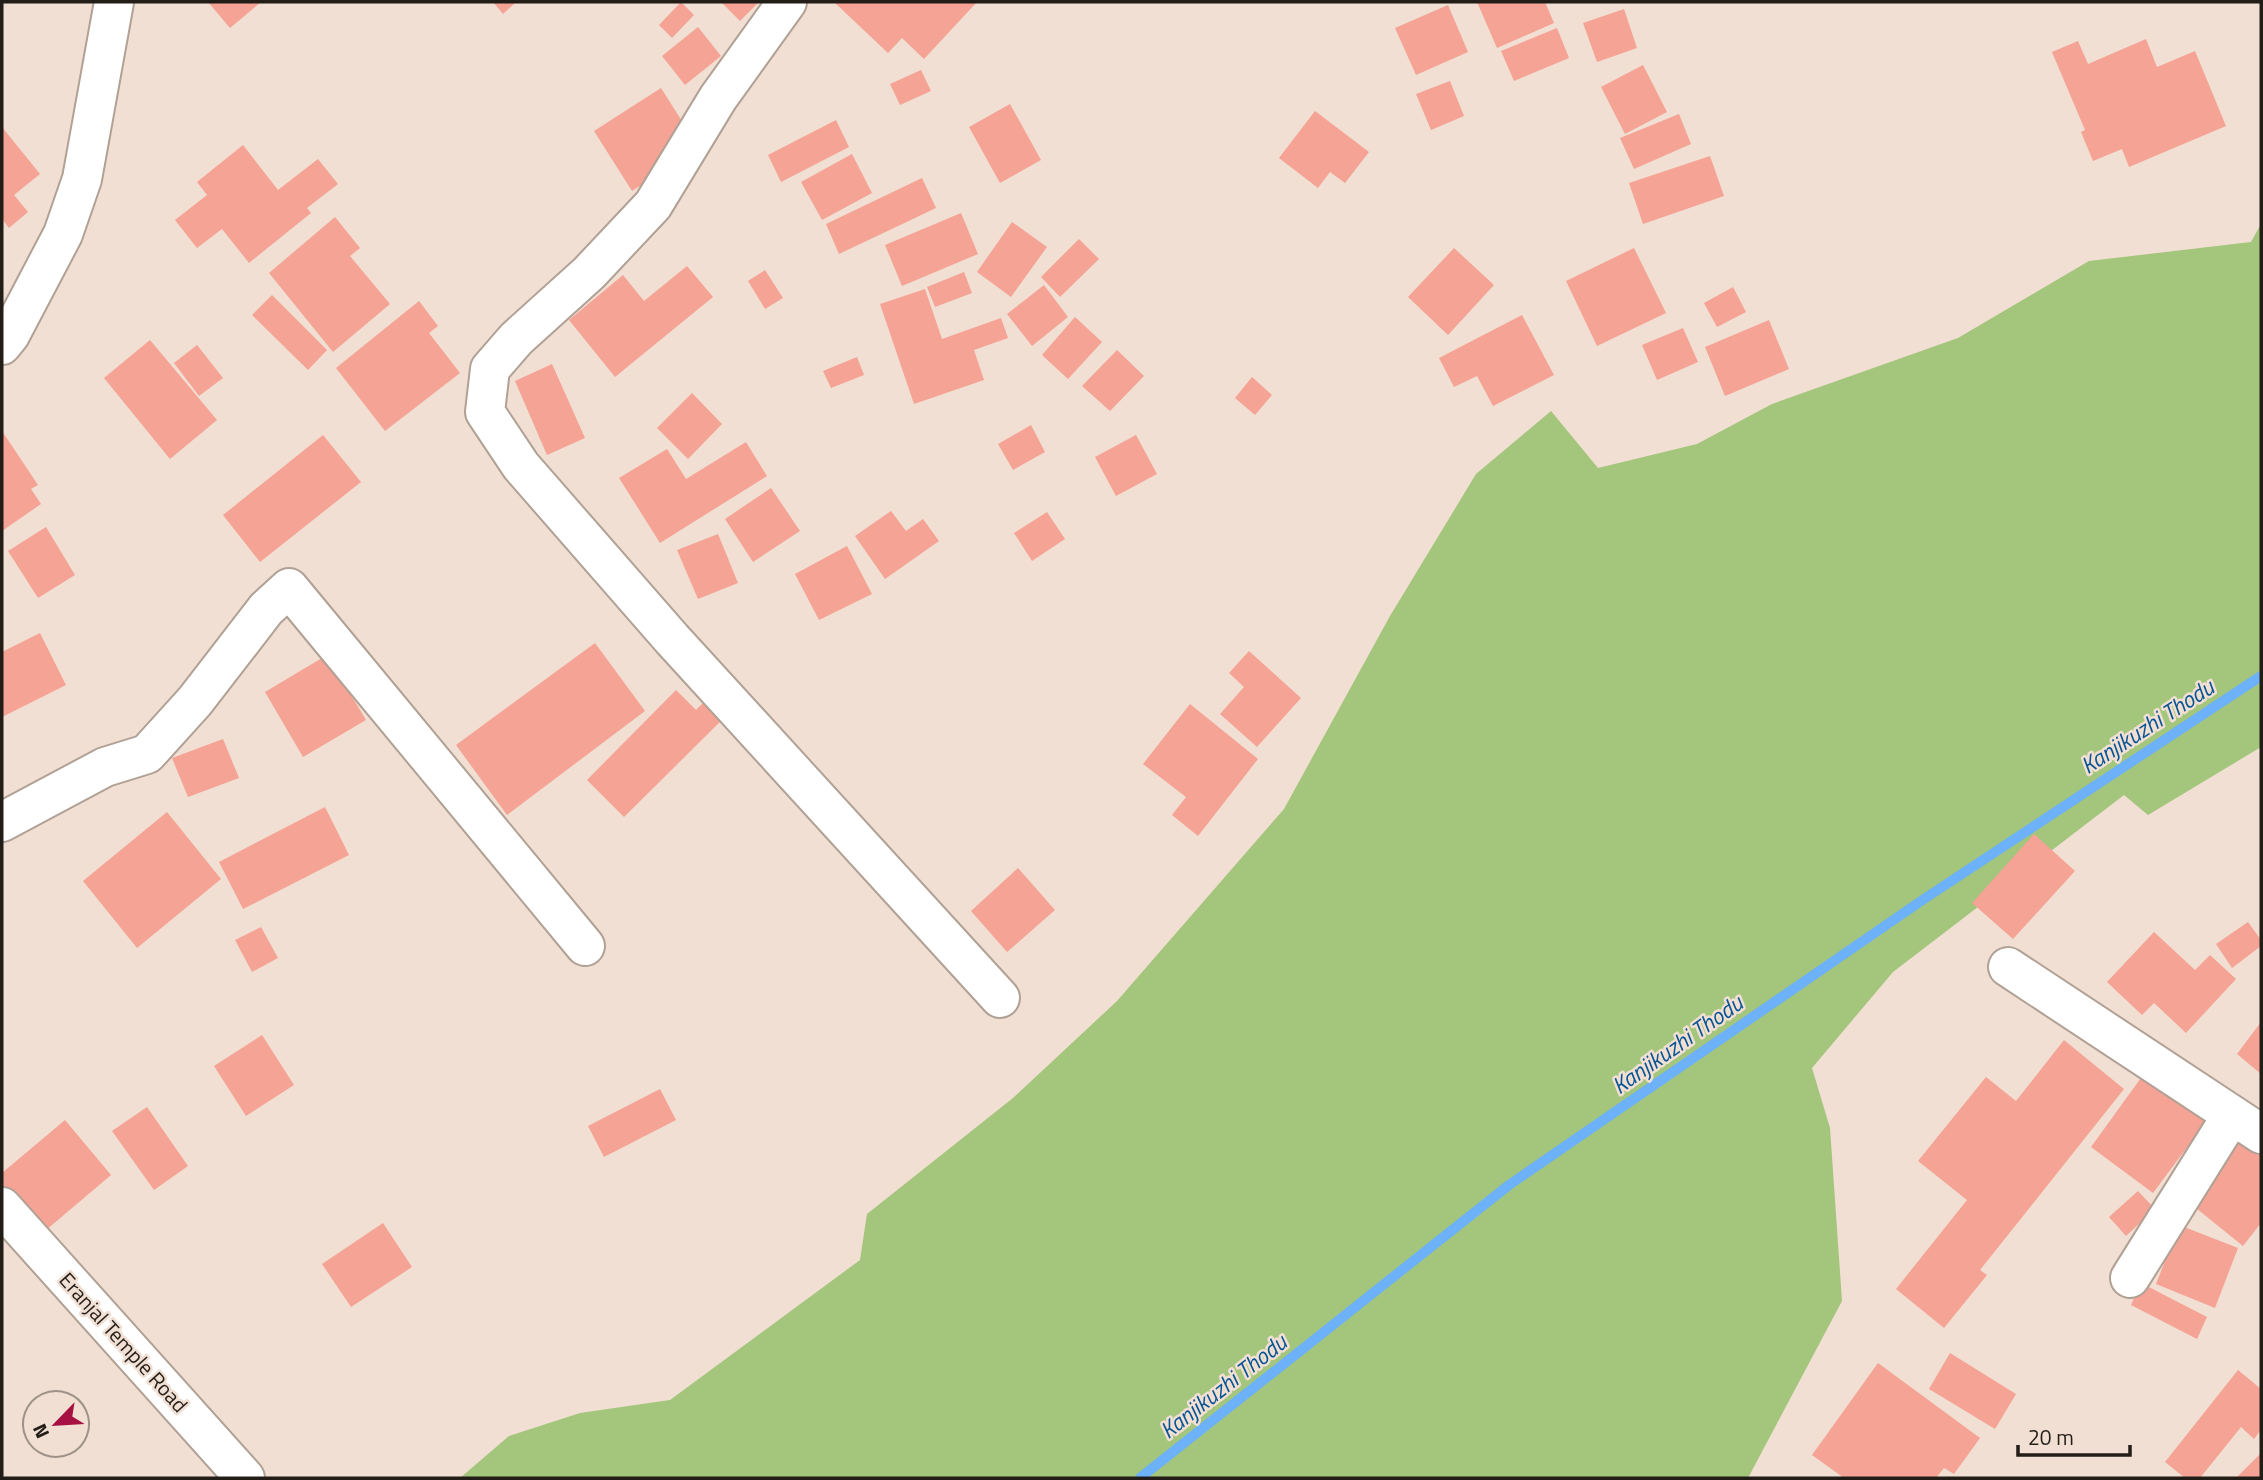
<svg xmlns="http://www.w3.org/2000/svg" width="2263" height="1480" viewBox="0 0 2263 1480" font-family="'Titillium Web',sans-serif">
<rect width="100%" height="100%" fill="#f0dfd2"/>
<path fill="#a3c57c" d="M2261,224V747L2148,815L2124,795L1893,972L1812,1068L1830,1128L1842,1301L1748,1478H460L509,1436L580,1413L670,1400L860,1260L867,1214L1013,1098L1117,1001L1284,809L1390,616L1476,474L1551,411L1598,468L1697,444L1772,404L1958,338L2089,261L2251,242Z"/>
<g fill="none" stroke-linecap="round" stroke-linejoin="round">
<path stroke="#6db1f9" stroke-width="10" d="M1140,1478L1509,1185L1921,901L2261,676"/>
</g>
<g fill="#f5a395">
<path d="M208,2H261L230,28Z"/>
<path d="M493,2H516L503,14Z"/>
<path d="M681,2L694,15L672,38L659,25Z"/>
<path d="M721,2H759L740,21Z"/>
<path d="M834,2H977L924,59L902,38L888,53Z"/>
<path d="M1477,2H1545L1554,23L1497,48Z"/>
<path d="M1448,5L1468,52L1416,75L1395,28Z"/>
<path d="M1624,9L1637,48L1597,62L1583,23Z"/>
<path d="M698,27L721,56L685,85L662,56Z"/>
<path d="M1557,28L1569,58L1514,81L1501,51Z"/>
<path d="M2146,39L2157,67L2195,51L2226,126L2129,167L2122,149L2093,161L2081,132L2085,130L2052,52L2078,41L2088,64Z"/>
<path d="M1643,65L1667,112L1625,134L1601,87Z"/>
<path d="M921,70L931,91L900,105L890,84Z"/>
<path d="M1450,81L1464,116L1431,130L1416,94Z"/>
<path d="M661,88L699,148L632,191L594,131Z"/>
<path d="M1010,104L1041,160L1000,183L969,127Z"/>
<path d="M1315,111L1369,152L1345,183L1330,172L1318,188L1279,158Z"/>
<path d="M1679,114L1691,144L1634,169L1620,138Z"/>
<path d="M836,120L849,147L781,182L768,155Z"/>
<path d="M2,127L40,174L14,195L28,212L9,228L2,219Z"/>
<path d="M243,145L278,190L318,159L338,184L307,208L311,213L249,263L222,229L197,248L175,220L207,195L197,182Z"/>
<path d="M852,154L872,193L822,220L801,182Z"/>
<path d="M1710,156L1724,196L1643,224L1629,183Z"/>
<path d="M922,178L936,208L839,254L826,224Z"/>
<path d="M961,213L978,254L902,286L885,245Z"/>
<path d="M335,217L360,248L350,256L390,304L333,352L269,273Z"/>
<path d="M1012,222L1047,247L1011,297L977,272Z"/>
<path d="M1079,239L1099,259L1060,297L1041,277Z"/>
<path d="M1454,248L1494,285L1448,335L1408,297Z"/>
<path d="M1634,248L1666,313L1597,346L1566,281Z"/>
<path d="M687,266L713,297L615,377L569,320L623,275L644,301Z"/>
<path d="M765,270L783,298L765,309L748,281Z"/>
<path d="M964,272L972,293L935,307L927,287Z"/>
<path d="M1044,285L1068,317L1032,346L1007,314Z"/>
<path d="M1733,287L1746,312L1717,327L1704,303Z"/>
<path d="M925,289L942,339L1001,318L1008,338L974,350L984,380L914,404L880,304Z"/>
<path d="M272,295L327,350L308,370L252,315Z"/>
<path d="M419,301L438,326L429,333L460,373L385,431L336,368Z"/>
<path d="M1522,315L1554,375L1493,406L1477,376L1454,387L1439,358Z"/>
<path d="M1075,317L1102,342L1068,379L1042,355Z"/>
<path d="M1769,320L1789,369L1725,396L1705,347Z"/>
<path d="M1683,328L1698,362L1657,380L1642,345Z"/>
<path d="M150,340L217,420L170,459L104,378Z"/>
<path d="M197,345L223,378L199,396L174,363Z"/>
<path d="M1117,350L1144,376L1110,411L1082,386Z"/>
<path d="M857,357L864,375L831,388L823,371Z"/>
<path d="M552,364L585,438L547,455L515,381Z"/>
<path d="M1252,377L1272,395L1255,415L1235,398Z"/>
<path d="M692,393L722,424L688,459L657,428Z"/>
<path d="M1031,425L1045,452L1013,470L998,444Z"/>
<path d="M2,431L38,485L31,489L41,504L2,531Z"/>
<path d="M323,435L361,482L260,562L223,515Z"/>
<path d="M1136,435L1157,474L1116,496L1095,457Z"/>
<path d="M746,442L767,476L660,543L619,478L667,449L686,479Z"/>
<path d="M771,488L800,531L753,562L725,519Z"/>
<path d="M891,511L906,531L923,519L939,541L885,579L855,536Z"/>
<path d="M1047,512L1065,539L1032,561L1014,533Z"/>
<path d="M46,527L75,575L38,598L8,551Z"/>
<path d="M718,534L738,583L698,599L677,550Z"/>
<path d="M847,546L872,594L819,620L795,574Z"/>
<path d="M40,633L66,685L2,717V652Z"/>
<path d="M595,643L645,711L507,815L456,745Z"/>
<path d="M1249,651L1301,698L1257,747L1220,714L1244,687L1229,673Z"/>
<path d="M327,655L366,720L303,757L265,692Z"/>
<path d="M717,689L735,707L624,817L587,780L676,690L696,710Z"/>
<path d="M1190,704L1258,759L1198,836L1172,815L1186,797L1143,764Z"/>
<path d="M223,739L239,778L188,797L172,758Z"/>
<path d="M325,807L349,855L243,909L219,862Z"/>
<path d="M167,812L221,879L137,948L83,881Z"/>
<path d="M2034,834L2075,871L2013,939L1972,903Z"/>
<path d="M1018,868L1055,910L1007,952L971,911Z"/>
<path d="M2248,922L2261,940V946L2232,968L2216,944Z"/>
<path d="M261,927L278,958L252,972L235,940Z"/>
<path d="M2154,932L2195,970L2210,955L2236,979L2186,1033L2154,1003L2142,1015L2107,982Z"/>
<path d="M2261,1022V1074L2237,1054Z"/>
<path d="M262,1035L294,1085L246,1116L214,1066Z"/>
<path d="M2064,1040L2124,1089L1980,1270L1987,1275L1944,1328L1896,1289L1967,1200L1918,1161L1986,1077L2016,1101Z"/>
<path d="M2146,1071L2209,1118L2153,1193L2091,1147Z"/>
<path d="M660,1089L676,1120L604,1157L588,1126Z"/>
<path d="M147,1107L188,1166L154,1190L112,1131Z"/>
<path d="M65,1120L111,1175L39,1236L2,1191V1173Z"/>
<path d="M2243,1138L2261,1153V1223L2243,1246L2191,1204Z"/>
<path d="M2138,1191L2155,1209L2126,1236L2109,1217Z"/>
<path d="M383,1223L412,1267L351,1307L322,1264Z"/>
<path d="M2179,1225L2238,1248L2215,1308L2156,1284Z"/>
<path d="M2141,1283L2207,1317L2197,1339L2131,1305Z"/>
<path d="M1950,1353L2016,1394L1995,1429L1929,1389Z"/>
<path d="M1878,1363L1980,1438L1954,1474L1944,1468L1936,1478H1844L1812,1455Z"/>
<path d="M2238,1370L2261,1389V1430L2254,1439L2241,1427L2200,1478H2185L2165,1462Z"/>
<path d="M2261,1453V1478H2236Z"/>
</g>
<g fill="none" stroke-linecap="round" stroke-linejoin="round">
<defs>
<g id="minor">
<path d="M787,2L718,98L653,205L589,273L516,339L490,369L485,412L521,466L672,639L1000,998"/>
<path d="M2,345L10,335L63,234L82,179L114,2"/>
<path d="M2,822L105,767L147,754L195,701L266,609L289,588L585,946"/>
<path d="M2008,967L2261,1134"/>
<path d="M2,1207L245,1478"/>
<path d="M2130,1278L2232,1115"/>
</g>
</defs>
<use href="#minor" stroke="#b1a195" stroke-width="42"/>
<use href="#minor" stroke="#fff" stroke-width="38"/>
</g>
<g text-anchor="middle" dominant-baseline="central" stroke-width="5" stroke-linejoin="round" paint-order="stroke">
<g font-size="21" fill="#231d18" stroke="#f0dfd2">
<text transform="translate(124 1342) rotate(48)">Eranjal Temple Road</text>
</g>
<g font-size="23" font-style="italic" fill="#075494" stroke="#f0dfd2">
<text transform="translate(2147 726) rotate(-33)">Kanjikuzhi Thodu</text>
<text transform="translate(1677 1044) rotate(-35)">Kanjikuzhi Thodu</text>
<text transform="translate(1223 1386) rotate(-38)">Kanjikuzhi Thodu</text>
</g>
</g>
<rect width="2263" height="1480" fill="none" stroke="#231d18" stroke-width="7"/>
<g transform="translate(56 1424) rotate(245)"><circle r="33" fill="#f0dfd2" stroke="#9e9188" stroke-width="2"/>
<path d="M0-5L12 26L0 18L-12 26Z" fill="#a71042"/>
<text y="-10" font-size="19" font-weight="bold" text-anchor="middle" fill="#231d18">N</text>
</g>
<path d="M2018 1445v10h112v-10" fill="none" stroke="#231d18" stroke-width="3.5"/>
<text x="2028" y="1445" font-size="21" fill="#231d18" stroke="#f0dfd2" stroke-width="5" paint-order="stroke">20 m</text>
</svg>
